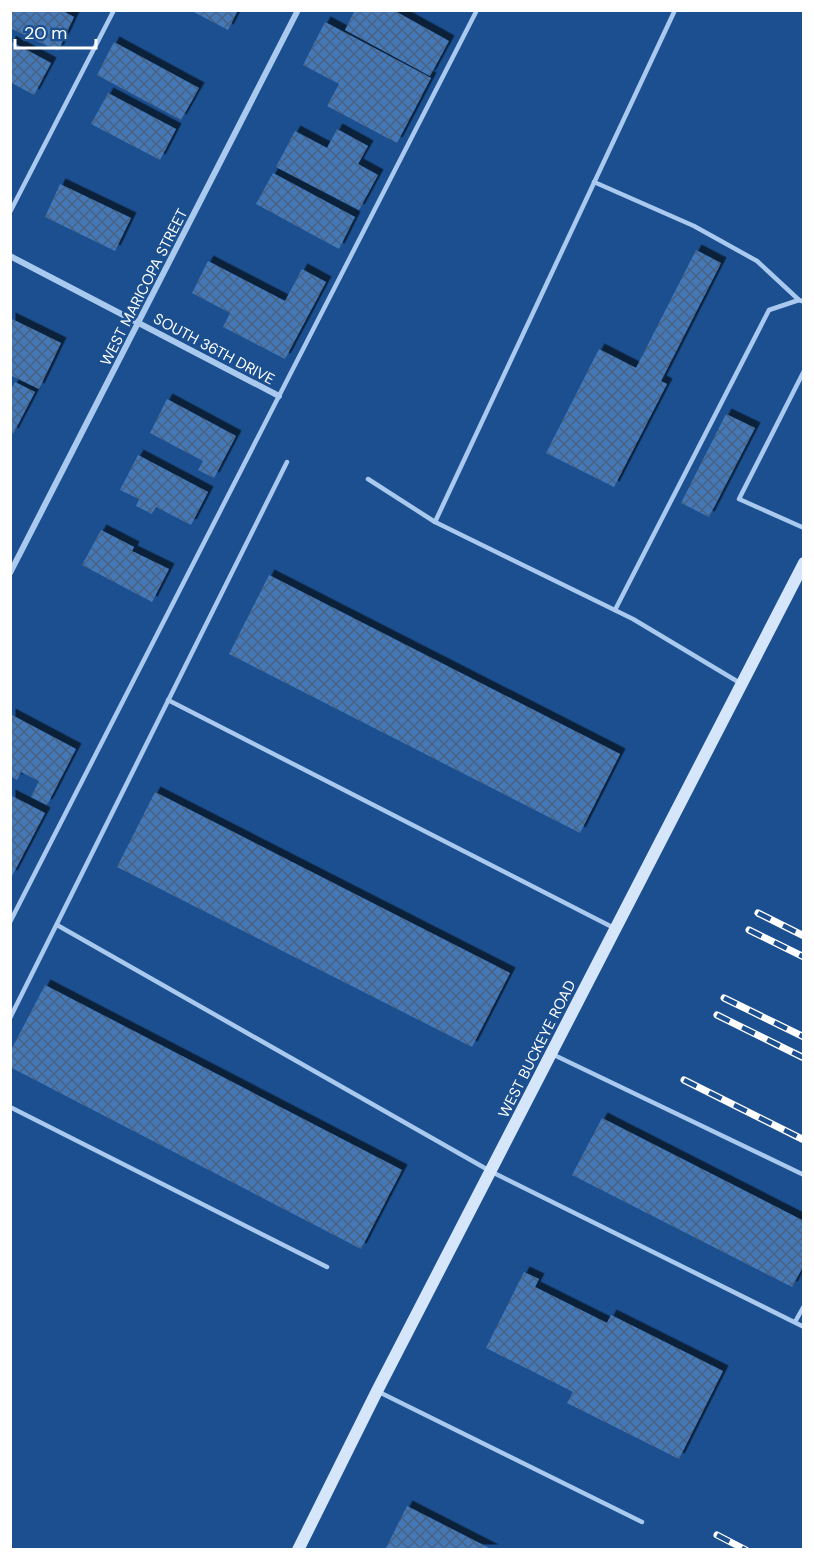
<svg xmlns="http://www.w3.org/2000/svg" width="814" height="1560" viewBox="0 0 814 1560" font-family="'DM Sans',sans-serif">
<defs>
<pattern id="building-cross-hatch" width="8" height="8" patternUnits="userSpaceOnUse" patternTransform="scale(1.5)"><rect width="8" height="8" fill="#4478b7"/><path d="M0 0l8 8M0 8l8-8" fill="none" stroke="#486282"/></pattern>
<filter id="shadow"><feDropShadow dx="5.5" dy="-5.5" stdDeviation="0" flood-color="#0009"/></filter>
</defs>
<rect width="100%" height="100%" fill="#1b4f8f"/>
<g fill="url(#building-cross-hatch)" filter="url(#shadow)">
<path d="M10,10H61L74,17L58,51L10,28Z"/>
<path d="M190,10H238L228,30Z"/>
<path d="M355,10H393L449,41L430,76L345,30Z"/>
<path d="M325,22L431,78L397,143L327,106L339,84L303,65Z"/>
<path d="M10,41L51,63L34,95L10,82Z"/>
<path d="M114,42L199,88L181,120L97,75Z"/>
<path d="M108,93L176,129L160,160L91,124Z"/>
<path d="M337,129L368,146L358,164L378,175L359,210L276,167L295,131L327,148Z"/>
<path d="M273,173L355,217L339,249L256,204Z"/>
<path d="M60,184L131,218L115,251L45,217Z"/>
<path d="M696,250L721,263L661,381L667,384L614,487L546,453L599,349L636,368Z"/>
<path d="M208,261L285,301L302,269L326,282L285,359L223,327L230,313L192,293Z"/>
<path d="M10,318L61,343L39,389L10,375Z"/>
<path d="M15,382L35,392L13,434L10,432V391Z"/>
<path d="M167,399L236,436L214,478L198,470L203,461L150,433Z"/>
<path d="M726,414L755,428L709,517L681,503Z"/>
<path d="M138,455L208,492L191,525L156,507L152,514L136,506L139,499L120,490Z"/>
<path d="M101,530L134,547L132,551L169,569L152,602L82,565Z"/>
<path d="M269,575L620,754L580,833L229,654Z"/>
<path d="M10,714L76,749L47,805L31,797L39,781L21,772L17,780L10,776Z"/>
<path d="M155,792L510,973L472,1047L117,867Z"/>
<path d="M10,795L45,813L12,876L10,875Z"/>
<path d="M45,985L402,1170L361,1249L10,1067V1052Z"/>
<path d="M602,1118L804,1221V1265L792,1287L572,1175Z"/>
<path d="M524,1272L539,1279L535,1287L607,1323L611,1315L723,1371L679,1459L567,1403L573,1392L486,1348Z"/>
<path d="M407,1506L493,1550H385Z"/>
</g>
<g fill="none" stroke-linecap="round" stroke-linejoin="round">
<g stroke="#a9c9ee" stroke-width="4.5">
<path d="M675,10L435,522L633,619L740,683"/>
<path d="M594,182L694,226L757,261L799,300"/>
<path d="M10,212L114,10"/>
<path d="M804,371L739,499L804,528"/>
<path d="M368,479L435,522"/>
<path d="M615,610L769,310L799,300L804,302"/>
<path d="M168,700L614,928"/>
<path d="M10,922L279,396L477,10"/>
<path d="M57,925L490,1171L804,1327"/>
<path d="M10,1018L287,462"/>
<path d="M552,1054L804,1175"/>
<path d="M10,1107L327,1267"/>
<path d="M795,1322L804,1306"/>
<path d="M379,1392L642,1522"/>
</g>
<g stroke="#a9c9ee" stroke-width="6">
<path d="M10,256L279,396"/>
<path d="M10,573L298,10"/>
</g>
<path stroke="#d6e6fa" stroke-width="12" d="M298,1550L377,1391L804,563"/>
<defs>
<g id="rail">
<path d="M758,913L804,936"/>
<path d="M749,930L804,957"/>
<path d="M724,998L804,1037"/>
<path d="M717,1015L804,1058"/>
<path d="M684,1080L804,1140"/>
<path d="M717,1535L746,1550"/>
</g>
</defs>
<use href="#rail" stroke="#fff" stroke-width="7"/>
<use href="#rail" stroke="#1b4f8f" stroke-width="4.5" stroke-dasharray="14" stroke-linecap="butt"/>
</g>
<g text-anchor="middle" dominant-baseline="central" stroke-width="5" stroke-linejoin="round" paint-order="stroke">
<g font-size="15" fill="#fff" stroke="#1b4f8f">
<text transform="translate(144 287) rotate(-63)">WEST MARICOPA STREET</text>
<text transform="translate(214 349) rotate(28)">SOUTH 36TH DRIVE</text>
<text transform="translate(537 1049) rotate(-63)">WEST BUCKEYE ROAD</text>
</g>
</g>
<rect width="814" height="1560" fill="none" stroke="#ffffff" stroke-width="24"/>
<path d="M15 39v9h81v-9" fill="none" stroke="#ffffff" stroke-width="3"/>
<text x="24" y="39" font-size="18" fill="#ffffff" stroke="#1b4f8f" stroke-width="4.5" paint-order="stroke">20 m</text>
</svg>
